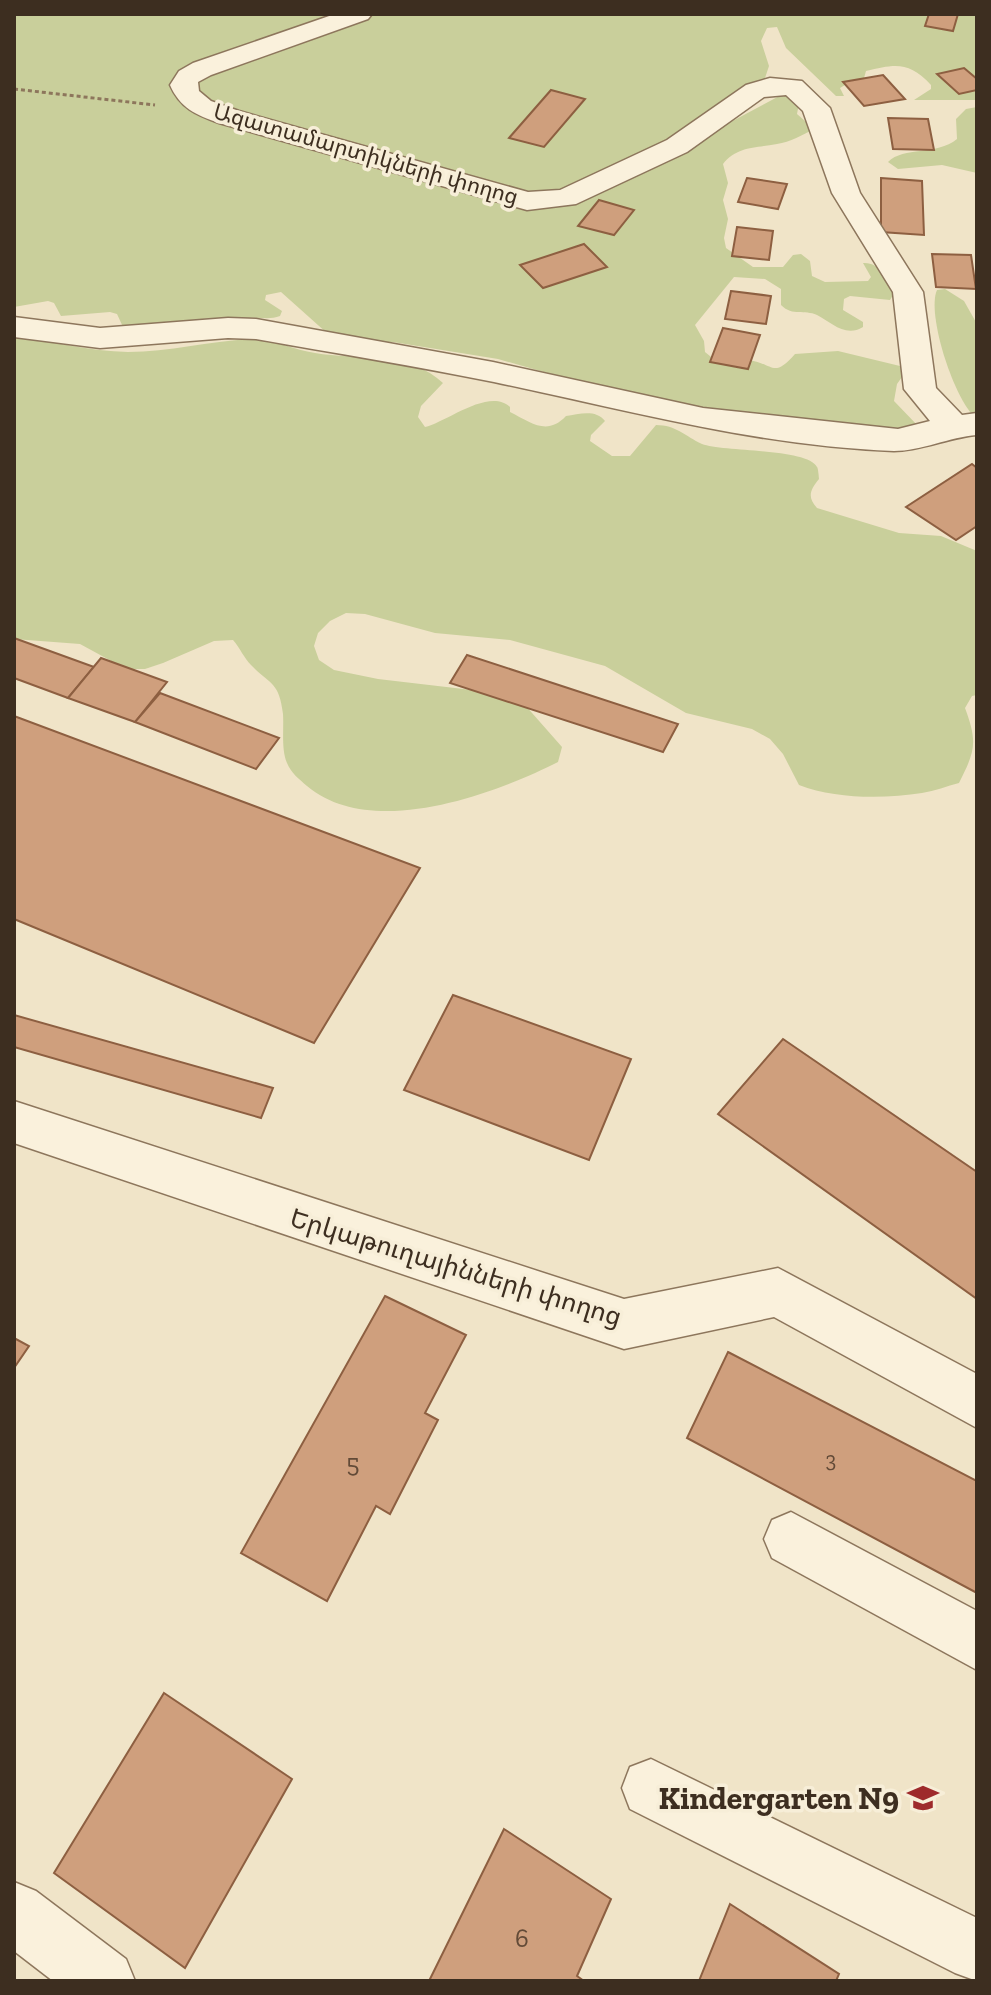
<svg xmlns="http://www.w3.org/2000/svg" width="991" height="1995" viewBox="0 0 991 1995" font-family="'Zilla Slab','Noto Sans Armenian',serif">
<rect width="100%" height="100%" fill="#f0e4c8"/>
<g fill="#c9cf9b">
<path d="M14,14H977V100H914L931,89V85C909,61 895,64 866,71L864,78L870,85H845L840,88L844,96H836L786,48L777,27L767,28L761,41L769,66L763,84L725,125L785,93L799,103L797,114L814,129C803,135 790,142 777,144C757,148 737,146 723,164L728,183L723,200L728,219L724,238L726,248L753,267H783L793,255L801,254L810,261L812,276L825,282L868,281L871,277L863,263C880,262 887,279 895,292L890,300L850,296L844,299L843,310L863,322V327C845,338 831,322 817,315C804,309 793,317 781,305V289L765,279L734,277L695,325L704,341L705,352L716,361C726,361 739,358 749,360C774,364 773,379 795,354L838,351L900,366L907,370L897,384L894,401L919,427L916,434L715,414L610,391L498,359L393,342L368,343L328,334L281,292L266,295L265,300L282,311L280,316C270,320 260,317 249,318C207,321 166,327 123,327L117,314L110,312L61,316L54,303L48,301L14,307Z"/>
<path d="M977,107V173L942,165L898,169L888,162C904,146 936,156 957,139L956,119L966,109Z"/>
<path d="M945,289L964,301L977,324V419C955,403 926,314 937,290Z"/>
<path d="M14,334C51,342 90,351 128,352C169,352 209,341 250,339C273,339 293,350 315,353C356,360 411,352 443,383L421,406L418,417L425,427C445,423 489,387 510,407V412C532,423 547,436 566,416C579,414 596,409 605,421L591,435L590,441L612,456H630L656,425C676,425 685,436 702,444C722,452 808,448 817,467C818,467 819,478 819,479C810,490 807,497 817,508L899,533L941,536L977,551V695L972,696L965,708C978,743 975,751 959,783C947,786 935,791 922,793C884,799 835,799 799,785L783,754L770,739L752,729L686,713L605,666L510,640L435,633L365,614L346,613L330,621L318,633L314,646L319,660L334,670L378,679L489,692L525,705L562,747L558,762C493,795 371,840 307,786C299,779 291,773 287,763C281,749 284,729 283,714C279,681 270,685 251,665C244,658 240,648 233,640L214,641L163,663L145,669H126L80,644L14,639Z"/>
</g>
<g fill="#cf9f7d" stroke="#8d5f41" stroke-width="2">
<path d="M929,14H958L953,31L925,26Z"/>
<path d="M964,68L977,79V90L959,94L937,74Z"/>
<path d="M883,75L905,99L864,106L843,82Z"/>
<path d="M551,90L585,99L544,147L509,138Z"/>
<path d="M888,118L928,119L934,150L893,149Z"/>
<path d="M747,178L787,184L778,209L738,202Z"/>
<path d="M881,178L922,181L924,235L881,232Z"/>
<path d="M599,200L634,210L614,235L578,226Z"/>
<path d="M737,227L773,231L769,260L732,256Z"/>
<path d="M584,244L607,267L543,288L520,265Z"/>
<path d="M932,254L971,255L976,289L936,287Z"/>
<path d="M731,291L771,296L766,324L725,319Z"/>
<path d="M723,328L760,335L748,369L710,362Z"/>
<path d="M972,464L977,468V526L956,540L906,507Z"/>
<path d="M14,638L94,667L68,698L14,678Z"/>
<path d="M467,655L678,724L663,752L450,683Z"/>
<path d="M101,658L167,682L135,722L68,698Z"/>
<path d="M160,693L279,738L256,769L135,722Z"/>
<path d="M14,716L420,868L314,1043L14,919Z"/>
<path d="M453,995L631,1059L589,1160L404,1090Z"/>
<path d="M14,1015L273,1088L261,1118L14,1047Z"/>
<path d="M783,1039L977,1172V1299L718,1114Z"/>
<path d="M385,1296L466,1335L425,1413L438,1420L390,1514L376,1506L327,1601L241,1553Z"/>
<path d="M14,1338L29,1346L14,1368Z"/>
<path d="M728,1352L977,1481V1593L687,1438Z"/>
<path d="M164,1693L292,1779L185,1968L54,1873Z"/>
<path d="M504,1829L611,1899L577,1976L584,1981H429Z"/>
<path d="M730,1904L839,1974L836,1981H699Z"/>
</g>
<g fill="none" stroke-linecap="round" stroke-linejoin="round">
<defs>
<g id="minor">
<path d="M335,14H372L368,19L211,75L198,82L199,91L211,101L239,111L528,192L560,190L667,140L746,85L770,78L802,81L830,108L860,193L923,292L936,388L962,415L977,413V435C950,437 921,451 894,451C757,446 628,410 494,382C415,366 335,353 256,339L228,338L100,348L14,337V317L100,328L228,318L256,319L493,362L703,408L898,429L930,421L904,389L893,292L832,193L803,111L786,95L764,97L687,152L576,204L527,210L219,123C196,115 180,108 170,85L179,71L193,63Z"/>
<path d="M14,1101L624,1299L778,1268L977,1374V1428L774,1317L624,1349L14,1143Z"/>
<path d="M791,1512L977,1611V1670L772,1558L764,1539L772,1520Z"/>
<path d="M651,1759L977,1918V1981L955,1973L630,1809L622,1788L630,1767Z"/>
<path d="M14,1882L36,1891L126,1959L135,1981H53L14,1951Z"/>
</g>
</defs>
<use href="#minor" stroke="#8d765c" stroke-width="3"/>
<path stroke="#8d765c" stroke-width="3" stroke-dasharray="4 3" stroke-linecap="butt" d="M14,89L155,105"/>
<use href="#minor" fill="#faf1dc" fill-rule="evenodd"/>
</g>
<defs>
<symbol id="school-bare" viewBox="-9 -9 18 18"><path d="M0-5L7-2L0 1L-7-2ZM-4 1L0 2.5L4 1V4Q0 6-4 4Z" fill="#9e2a2b" stroke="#f7eed8" stroke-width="2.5" paint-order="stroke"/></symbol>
</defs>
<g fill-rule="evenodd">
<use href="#school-bare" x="901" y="1776" width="44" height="44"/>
</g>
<g text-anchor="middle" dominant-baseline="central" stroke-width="7" stroke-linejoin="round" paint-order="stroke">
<g font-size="22" fill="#3d2e20" stroke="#f7eed8">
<text transform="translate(366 154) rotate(16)">Ազատամարտիկների փողոց</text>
</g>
<g font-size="22" fill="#624a37">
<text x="831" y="1459">3</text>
</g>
<g font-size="26" fill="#3d2e20" stroke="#f7eed8">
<text transform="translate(456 1267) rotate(17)">Երկաթուղայինների փողոց</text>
</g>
<g font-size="26" fill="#624a37">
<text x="353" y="1463">5</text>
<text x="522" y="1938">6</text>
</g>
<g font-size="32" font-weight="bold" fill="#3d2e20" stroke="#f7eed8" text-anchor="end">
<text x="899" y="1798">Kindergarten N9</text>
</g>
</g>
<rect width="991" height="1995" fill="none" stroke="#3d2e20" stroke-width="32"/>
</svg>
